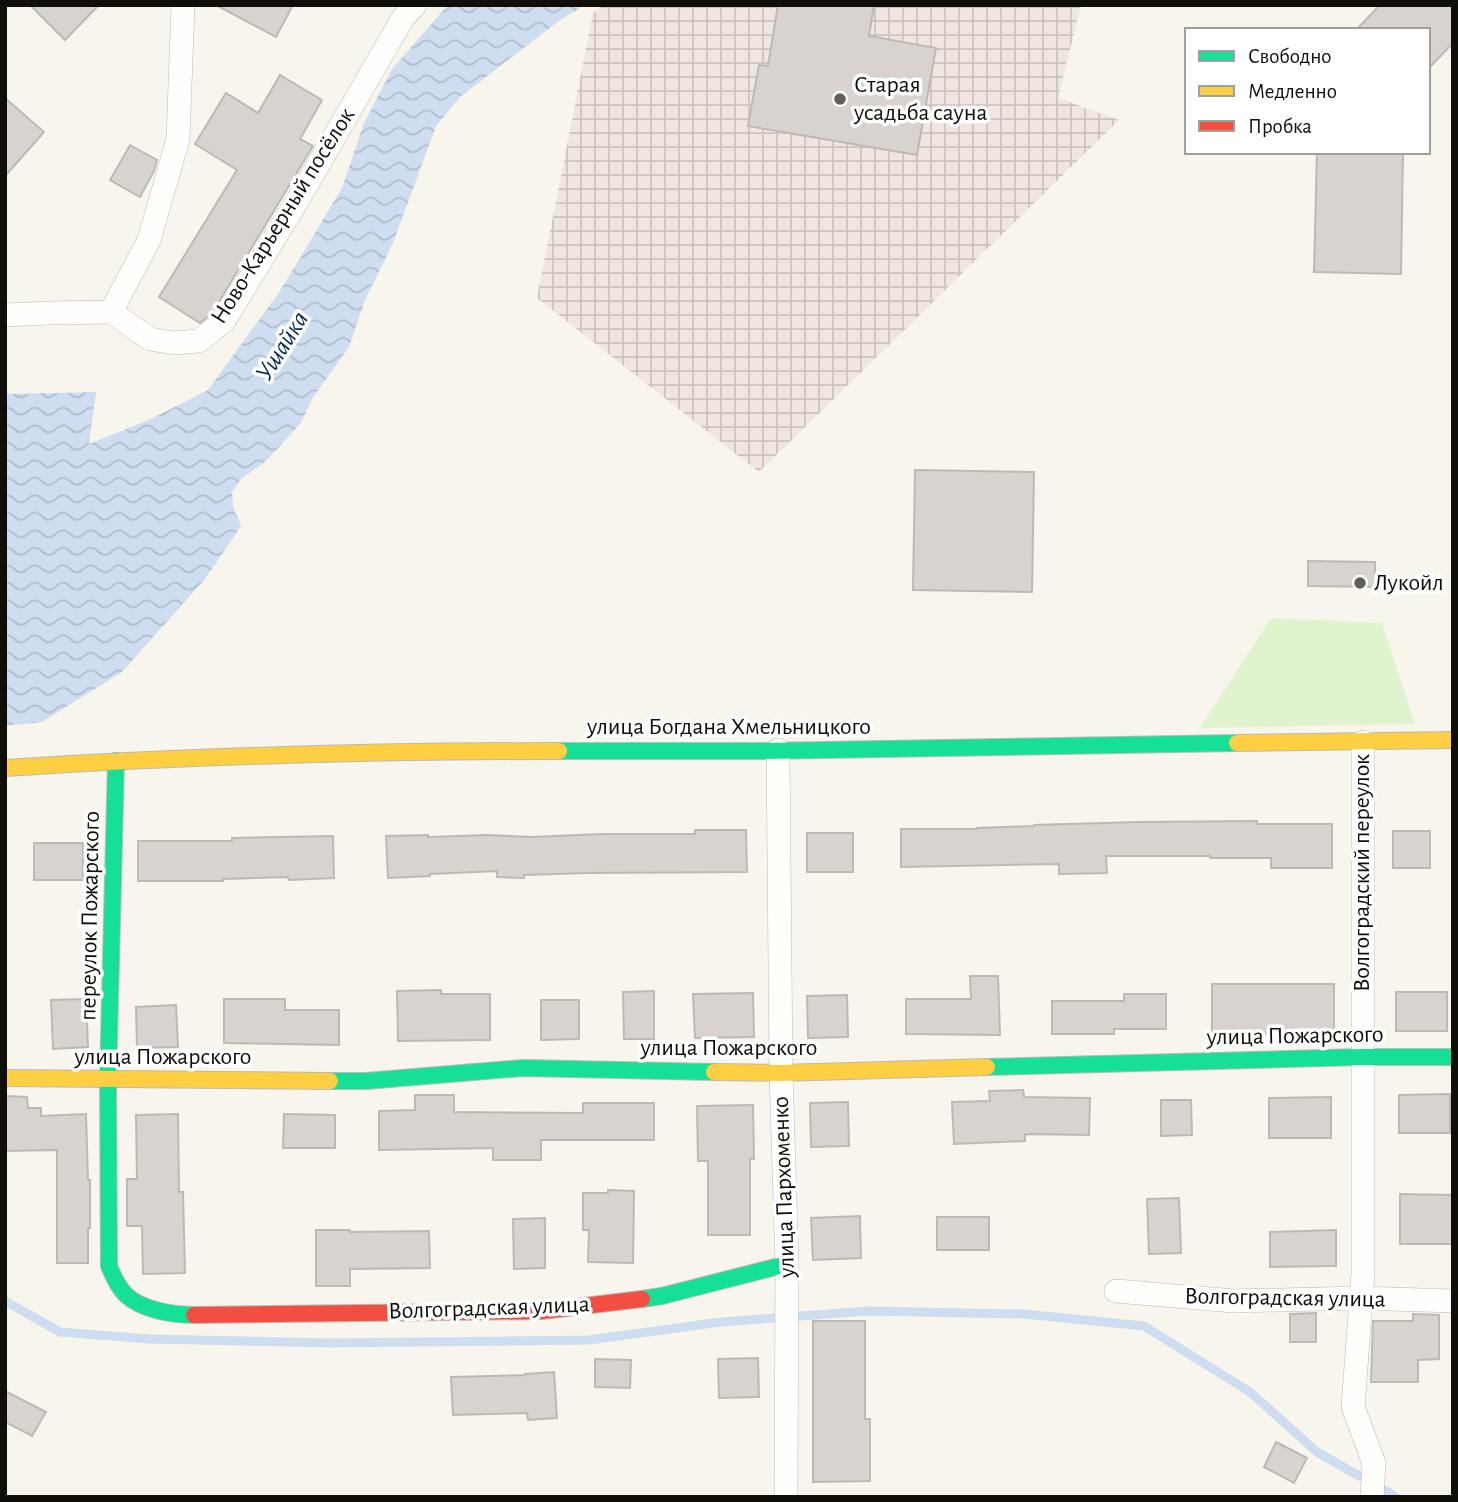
<svg xmlns="http://www.w3.org/2000/svg" width="1458" height="1502" viewBox="0 0 1458 1502" font-family="'Alegreya Sans',sans-serif">
<defs>
<pattern id="industrial-grid" width="8" height="8" patternUnits="userSpaceOnUse" patternTransform="scale(1.75)"><rect width="8" height="8" fill="#f1e5df"/><path d="M0 4h8M4 0v8" fill="none" stroke="#cdc3be"/></pattern>
<pattern id="water-waves" width="16" height="10" patternUnits="userSpaceOnUse" patternTransform="scale(1.75)"><rect width="16" height="10" fill="#cedef0"/><path d="M0 5q4-4 8 0t8 0" fill="none" stroke="#b0bdcc"/></pattern>
</defs>
<rect width="100%" height="100%" fill="#f7f5ec"/>
<path fill="url(#industrial-grid)" d="M604,5H1081L1058,98L1119,120L759,472L537,298L593,13Z"/>
<path fill="#e1f3ce" d="M1271,618L1382,623L1415,724L1200,728Z"/>
<path fill="url(#water-waves)" d="M448,5H585L560,20L460,97L436,126L393,243L365,300L349,347L312,399L301,423L266,461L241,479L232,492L233,506L241,526L205,579L122,672L42,722L5,726V394L96,392L89,444L149,420L208,390L280,291L342,188L364,123L392,69Z"/>
<g fill="none" stroke-linecap="round" stroke-linejoin="round">
<g stroke="#cedef0" stroke-width="9">
<path d="M5,1301L60,1332L149,1339L330,1343L589,1340L721,1322L868,1311L1024,1314L1144,1326L1250,1392L1317,1452L1359,1476"/>
<path d="M1385,1490L1396,1497"/>
</g>
</g>
<g fill="#d8d3cf" stroke="#bdb9b4" stroke-width="2">
<path d="M30,5H99L65,40Z"/>
<path d="M216,5H293L276,37Z"/>
<path d="M778,5H874L869,36L936,48L917,155L748,126L759,65L768,66Z"/>
<path d="M1380,5H1453V43L1428,69V30H1356Z"/>
<path d="M280,75L322,100L300,139L313,146L213,312L200,323L159,297L237,170L195,144L226,93L258,113Z"/>
<path d="M5,98L44,132L5,176Z"/>
<path d="M130,145L157,160L154,171L140,197L110,180Z"/>
<path d="M1317,152H1403L1401,274L1314,272Z"/>
<path d="M915,470L1034,472L1032,592L913,590Z"/>
<path d="M1308,561L1375,562V587L1308,586Z"/>
<path d="M1257,821V824H1332V868H1271V858H1210V856H1106L1107,873L1059,874V864L901,867V829H977V828L1034,826V825L1139,822Z"/>
<path d="M695,830H746L747,872L589,873L524,875V878L497,877V871L430,874V876L388,878L386,836L428,835V837L488,835L531,837L603,834H695Z"/>
<rect x="1393" y="831" width="37" height="37"/>
<rect x="807" y="833" width="46" height="39"/>
<path d="M333,836L334,878L289,880L288,877L223,879V881H138V841H232V838Z"/>
<rect x="34" y="843" width="49" height="37"/>
<path d="M970,976H998L1000,1035L906,1034V999H971Z"/>
<path d="M1212,984H1334V1034L1212,1033Z"/>
<path d="M441,990V994H490V1040L398,1041L397,991Z"/>
<path d="M654,991V1039H624L623,992Z"/>
<rect x="1396" y="992" width="51" height="39"/>
<path d="M753,993L754,1037L695,1038L693,994Z"/>
<path d="M1124,994H1166V1029H1114V1034H1052V1001H1124Z"/>
<path d="M847,995L848,1037L808,1038L807,996Z"/>
<path d="M86,999L88,1047L53,1049L51,1000Z"/>
<path d="M224,999H285V1010H339V1045L224,1043Z"/>
<path d="M541,1000H579V1039L541,1040Z"/>
<path d="M176,1005L178,1047L137,1048L136,1007Z"/>
<path d="M1023,1090L1024,1097L1090,1098L1089,1135L1025,1134V1141L954,1144L952,1102L990,1101L989,1091Z"/>
<path d="M1450,1094V1133H1399V1095Z"/>
<path d="M415,1095H454V1112L583,1113V1103H654V1140H541V1160H493V1148L379,1150V1111L415,1110Z"/>
<path d="M5,1096L27,1097L28,1108H41V1116L86,1114L88,1180H90V1228H88V1263H57V1150L5,1151Z"/>
<path d="M1331,1097V1138H1269V1098Z"/>
<path d="M1161,1100H1191L1192,1135L1161,1136Z"/>
<path d="M848,1102L849,1146L811,1147L810,1103Z"/>
<path d="M753,1105L754,1159H750V1235H708V1161H698L697,1106Z"/>
<path d="M178,1114L179,1192H183L185,1273L143,1274L142,1226H127V1179H137L136,1115Z"/>
<path d="M284,1114L335,1115V1148H283Z"/>
<path d="M608,1190L634,1191L633,1263L588,1262L589,1230H583V1193H608Z"/>
<path d="M1400,1194L1453,1195V1244H1400Z"/>
<path d="M1179,1198L1181,1253L1149,1254L1147,1199Z"/>
<path d="M860,1216L861,1258L813,1260L811,1218Z"/>
<rect x="937" y="1217" width="52" height="33"/>
<path d="M545,1218V1268L514,1269L513,1219Z"/>
<path d="M316,1230H350V1232L429,1231L430,1268L350,1269V1286H316Z"/>
<path d="M1336,1230V1266L1270,1267V1232Z"/>
<path d="M1316,1313V1342H1290V1314Z"/>
<path d="M1413,1314L1439,1315V1359L1418,1360V1382H1371L1373,1321H1413Z"/>
<path d="M813,1321H865V1419H870V1481L813,1482Z"/>
<path d="M758,1358L759,1397L719,1398L718,1359Z"/>
<path d="M595,1359L631,1360L630,1388L595,1387Z"/>
<path d="M554,1372L557,1418L528,1420L527,1413L453,1415L451,1377L525,1375V1374Z"/>
<path d="M5,1391L46,1412L32,1436L5,1422Z"/>
<path d="M1276,1442L1307,1458L1294,1483L1264,1467Z"/>
</g>
<g fill="none" stroke-linecap="round" stroke-linejoin="round">
<defs>
<g id="street">
<path d="M111,312L150,339L174,343L199,341L224,321L299,198L403,18L415,5"/>
<path d="M5,315L49,313L111,312L149,240L178,139L183,5"/>
<path d="M1363,742V1273L1353,1407L1374,1463L1372,1497"/>
<path d="M778,750L781,1073L787,1264L786,1497"/>
<path d="M1116,1291L1234,1301L1360,1298L1453,1301"/>
</g>
<g id="fast">
<path d="M559,751H759L1237,743"/>
<path d="M116,761L108,1079L109,1266C113,1276 118,1287 126,1295C142,1310 173,1315 194,1315"/>
<path d="M987,1067L1362,1057H1453"/>
<path d="M330,1081H366L523,1068L714,1072"/>
<path d="M642,1299L662,1296L787,1264"/>
</g>
<g id="slow">
<path d="M1237,743L1453,740"/>
<path d="M5,768C189,756 374,751 559,751"/>
<path d="M714,1072L781,1073L987,1067"/>
<path d="M5,1078L330,1081"/>
</g>
<path id="jam" d="M194,1315L542,1311L642,1299"/>
</defs>
<use href="#street" stroke="#bbbab3" stroke-width="24"/>
<use href="#fast" stroke="#bbbab3" stroke-width="18"/>
<use href="#slow" stroke="#bbbab3" stroke-width="18"/>
<use href="#jam" stroke="#bbbab3" stroke-width="18"/>
<use href="#street" stroke="#fefefc" stroke-width="23"/>
<use href="#fast" stroke="#16e098" stroke-width="16"/>
<use href="#slow" stroke="#ffcf43" stroke-width="16"/>
<use href="#jam" stroke="#f24e42" stroke-width="16"/>
</g>
<g fill="#605f58" stroke="#fff" stroke-width="2.5">
<circle cx="840" cy="99" r="7"/>
<circle cx="1360" cy="583" r="7"/>
</g>
<g text-anchor="middle" dominant-baseline="central" stroke-width="7" stroke-linejoin="round" paint-order="stroke">
<g font-size="24" fill="#0f0e09" stroke="#fff" text-anchor="start">
<text x="854" y="85">Старая<tspan x="854" dy="28">усадьба сауна</tspan></text>
<text x="1374" y="583">Лукойл</text>
</g>
<g font-size="24" fill="#0f0e09" stroke="#fff">
<text transform="translate(283 216) rotate(-58)">Ново-Карьерный посёлок</text>
<text x="729" y="727">улица Богдана Хмельницкого</text>
<text transform="translate(1362 873) rotate(-90)">Волгоградский переулок</text>
<text transform="translate(90 916) rotate(-89)">переулок Пожарского</text>
<text transform="translate(1295 1036) rotate(-1)">улица Пожарского</text>
<text x="729" y="1048">улица Пожарского</text>
<text x="163" y="1057">улица Пожарского</text>
<text transform="translate(784 1187) rotate(-92)">улица Пархоменко</text>
<text transform="translate(1285 1298) rotate(1)">Волгоградская улица</text>
<text transform="translate(489 1308) rotate(-2)">Волгоградская улица</text>
</g>
<g font-size="26" font-style="italic" fill="#062c58" stroke="#fff">
<text transform="translate(282 346) rotate(-58)">Ушайка</text>
</g>
</g>
<rect width="1458" height="1502" fill="none" stroke="#0f0e09" stroke-width="14"/>
<rect x="1185" y="28" width="245" height="126" fill="#ffffff" stroke="#9f9f9d" stroke-width="2"/>
<rect x="1199" y="51" width="35" height="10" fill="#16e098" stroke="#9f9f9d" stroke-width="2"/>
<text x="1248" y="63" font-size="21" fill="#0f0e09">Свободно</text>
<rect x="1199" y="86" width="35" height="10" fill="#ffcf43" stroke="#9f9f9d" stroke-width="2"/>
<text x="1248" y="98" font-size="21" fill="#0f0e09">Медленно</text>
<rect x="1199" y="121" width="35" height="10" fill="#f24e42" stroke="#9f9f9d" stroke-width="2"/>
<text x="1248" y="133" font-size="21" fill="#0f0e09">Пробка</text>
</svg>
